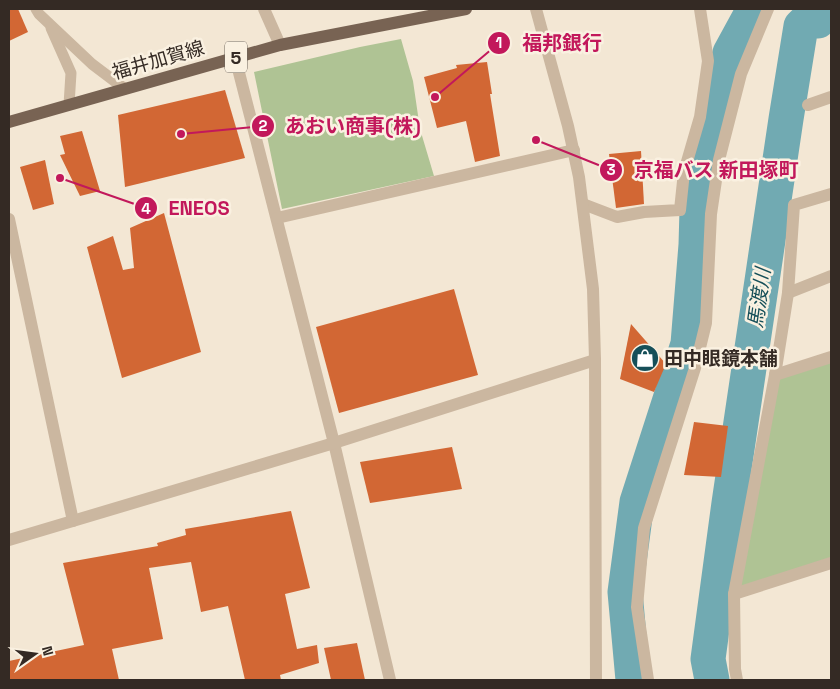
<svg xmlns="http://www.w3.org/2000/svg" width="840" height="689" viewBox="0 0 840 689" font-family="'Space Grotesk','Noto Sans JP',sans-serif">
<rect width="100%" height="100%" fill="#f3e7d4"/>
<g fill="#afc394">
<path d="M401,39L413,81L420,129L434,176L282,209L254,72L360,47Z"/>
<path d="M831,357V563L734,594L775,375Z"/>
</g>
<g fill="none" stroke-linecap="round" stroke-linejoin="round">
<g stroke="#71aab2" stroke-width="35">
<path d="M633,680L625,592L637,502L688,344L696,245L698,175L730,53L754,9"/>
<path d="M712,680L708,659L729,503L786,119L801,26L807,20L818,21"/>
</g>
</g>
<g fill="#d26734">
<path d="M9,9H18L28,32L9,41Z"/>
<path d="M487,62L492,94H490L500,156L475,162L466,121L437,128L424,77L457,68L456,65Z"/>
<path d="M225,90L245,158L125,187L118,115Z"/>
<path d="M82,131L100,191L80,196L60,155L65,154L60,136Z"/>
<path d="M641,151L644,204L616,208L609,154Z"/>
<path d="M45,160L54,204L33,210L20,167Z"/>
<path d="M164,213L201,352L122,378L87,247L113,236L123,270L134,268L130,228Z"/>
<path d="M454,289L478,375L339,413L316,327Z"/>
<path d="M631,324L666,364L654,392L620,379Z"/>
<path d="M694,422L728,426L721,477L684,475Z"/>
<path d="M452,447L462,489L370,503L360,462Z"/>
<path d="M291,511L310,588L285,594L297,649L317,645L319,663L280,675L281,680H245L228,606L201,612L191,562L149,568L163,639L112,649L119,680H9V661L84,645L63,563L158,546L157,543L186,535L185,529Z"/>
<path d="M357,643L365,680H331L324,648Z"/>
</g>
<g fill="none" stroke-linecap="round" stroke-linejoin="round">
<g stroke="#cbb7a0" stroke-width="11">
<path d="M36,9L39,14L92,64L125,89"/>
<path d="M51,28L71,73L69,105"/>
</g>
<g stroke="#cbb7a0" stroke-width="12">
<path d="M235,57L334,443L390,680"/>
<path d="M808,105L831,97"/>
<path d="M583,204L617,217L644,212L680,210L684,172L700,117L708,61L700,9"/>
<path d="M277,218L574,150"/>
<path d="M9,219L73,521"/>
<path d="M788,293L831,276"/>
<path d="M775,375L788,293L794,205L831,194"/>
<path d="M9,540L334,443L595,360"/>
<path d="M734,594L831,563"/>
<path d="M648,680L637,607L644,528L695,368L706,323L711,214L719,160L741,74L768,9"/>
<path d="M737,680L735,669L734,594L775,375L831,357"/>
</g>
<g stroke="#cbb7a0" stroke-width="12">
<path d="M264,9L280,45"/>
<path d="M536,9L568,126L579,177L593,289L595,360L596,680"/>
</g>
<path stroke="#786353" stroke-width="12" d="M9,122L280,45L466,9"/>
</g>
<defs>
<symbol id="shop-disc" viewBox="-11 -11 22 22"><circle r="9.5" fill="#164f59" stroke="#faf1e1"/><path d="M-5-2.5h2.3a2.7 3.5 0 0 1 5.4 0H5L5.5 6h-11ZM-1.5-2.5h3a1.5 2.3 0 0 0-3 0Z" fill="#fff"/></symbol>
</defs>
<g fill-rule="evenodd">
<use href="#shop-disc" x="629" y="342" width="32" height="32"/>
</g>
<g text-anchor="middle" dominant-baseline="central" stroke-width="5" stroke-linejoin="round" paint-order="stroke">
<rect fill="#faf1e1" stroke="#6f665d" stroke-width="1" x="225" y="41.5" width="22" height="31" rx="4"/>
<g font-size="18" font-weight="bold" fill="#342a24">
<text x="236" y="57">5</text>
</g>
<g font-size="19" fill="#342a24" stroke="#faf1e1">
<text transform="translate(158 60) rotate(-16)">福井加賀線</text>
</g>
<g font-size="19" font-weight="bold" fill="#342a24" stroke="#faf1e1" text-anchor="start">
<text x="664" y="358">田中眼鏡本舗</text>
</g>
<g font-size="20" font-style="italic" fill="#164f59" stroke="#faf1e1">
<text transform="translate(759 298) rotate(-82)">馬渡川</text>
</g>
</g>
<path fill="none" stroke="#c2185b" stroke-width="2" d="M435 97L499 43M181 134L263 126M536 140L611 170M60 178L146 208"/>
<g fill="#c2185b" stroke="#faf1e1" stroke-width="2">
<circle cx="435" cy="97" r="5"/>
<circle cx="181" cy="134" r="5"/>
<circle cx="536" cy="140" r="5"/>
<circle cx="60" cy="178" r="5"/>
<circle cx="499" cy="43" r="12"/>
<circle cx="263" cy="126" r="12"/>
<circle cx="611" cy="170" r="12"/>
<circle cx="146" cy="208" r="12"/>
</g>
<g font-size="15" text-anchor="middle" font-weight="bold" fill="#fff">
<text x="499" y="48">1</text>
<text x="263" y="131">2</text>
<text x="611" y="175">3</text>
<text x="146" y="214">4</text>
</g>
<g font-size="20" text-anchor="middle" font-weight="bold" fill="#c2185b" stroke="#faf1e1" stroke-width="5" stroke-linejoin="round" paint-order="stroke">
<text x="562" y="50">福邦銀行</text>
<text x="353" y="133">あおい商事(株)</text>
<text x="716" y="177">京福バス 新田塚町</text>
<text x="199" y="215">ENEOS</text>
</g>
<rect width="840" height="689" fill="none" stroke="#342a24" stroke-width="20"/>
<g transform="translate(35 654) rotate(76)" stroke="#faf1e1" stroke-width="4" paint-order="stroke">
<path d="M0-4L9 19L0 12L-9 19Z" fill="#342a24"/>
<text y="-8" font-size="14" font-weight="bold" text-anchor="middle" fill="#342a24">N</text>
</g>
</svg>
